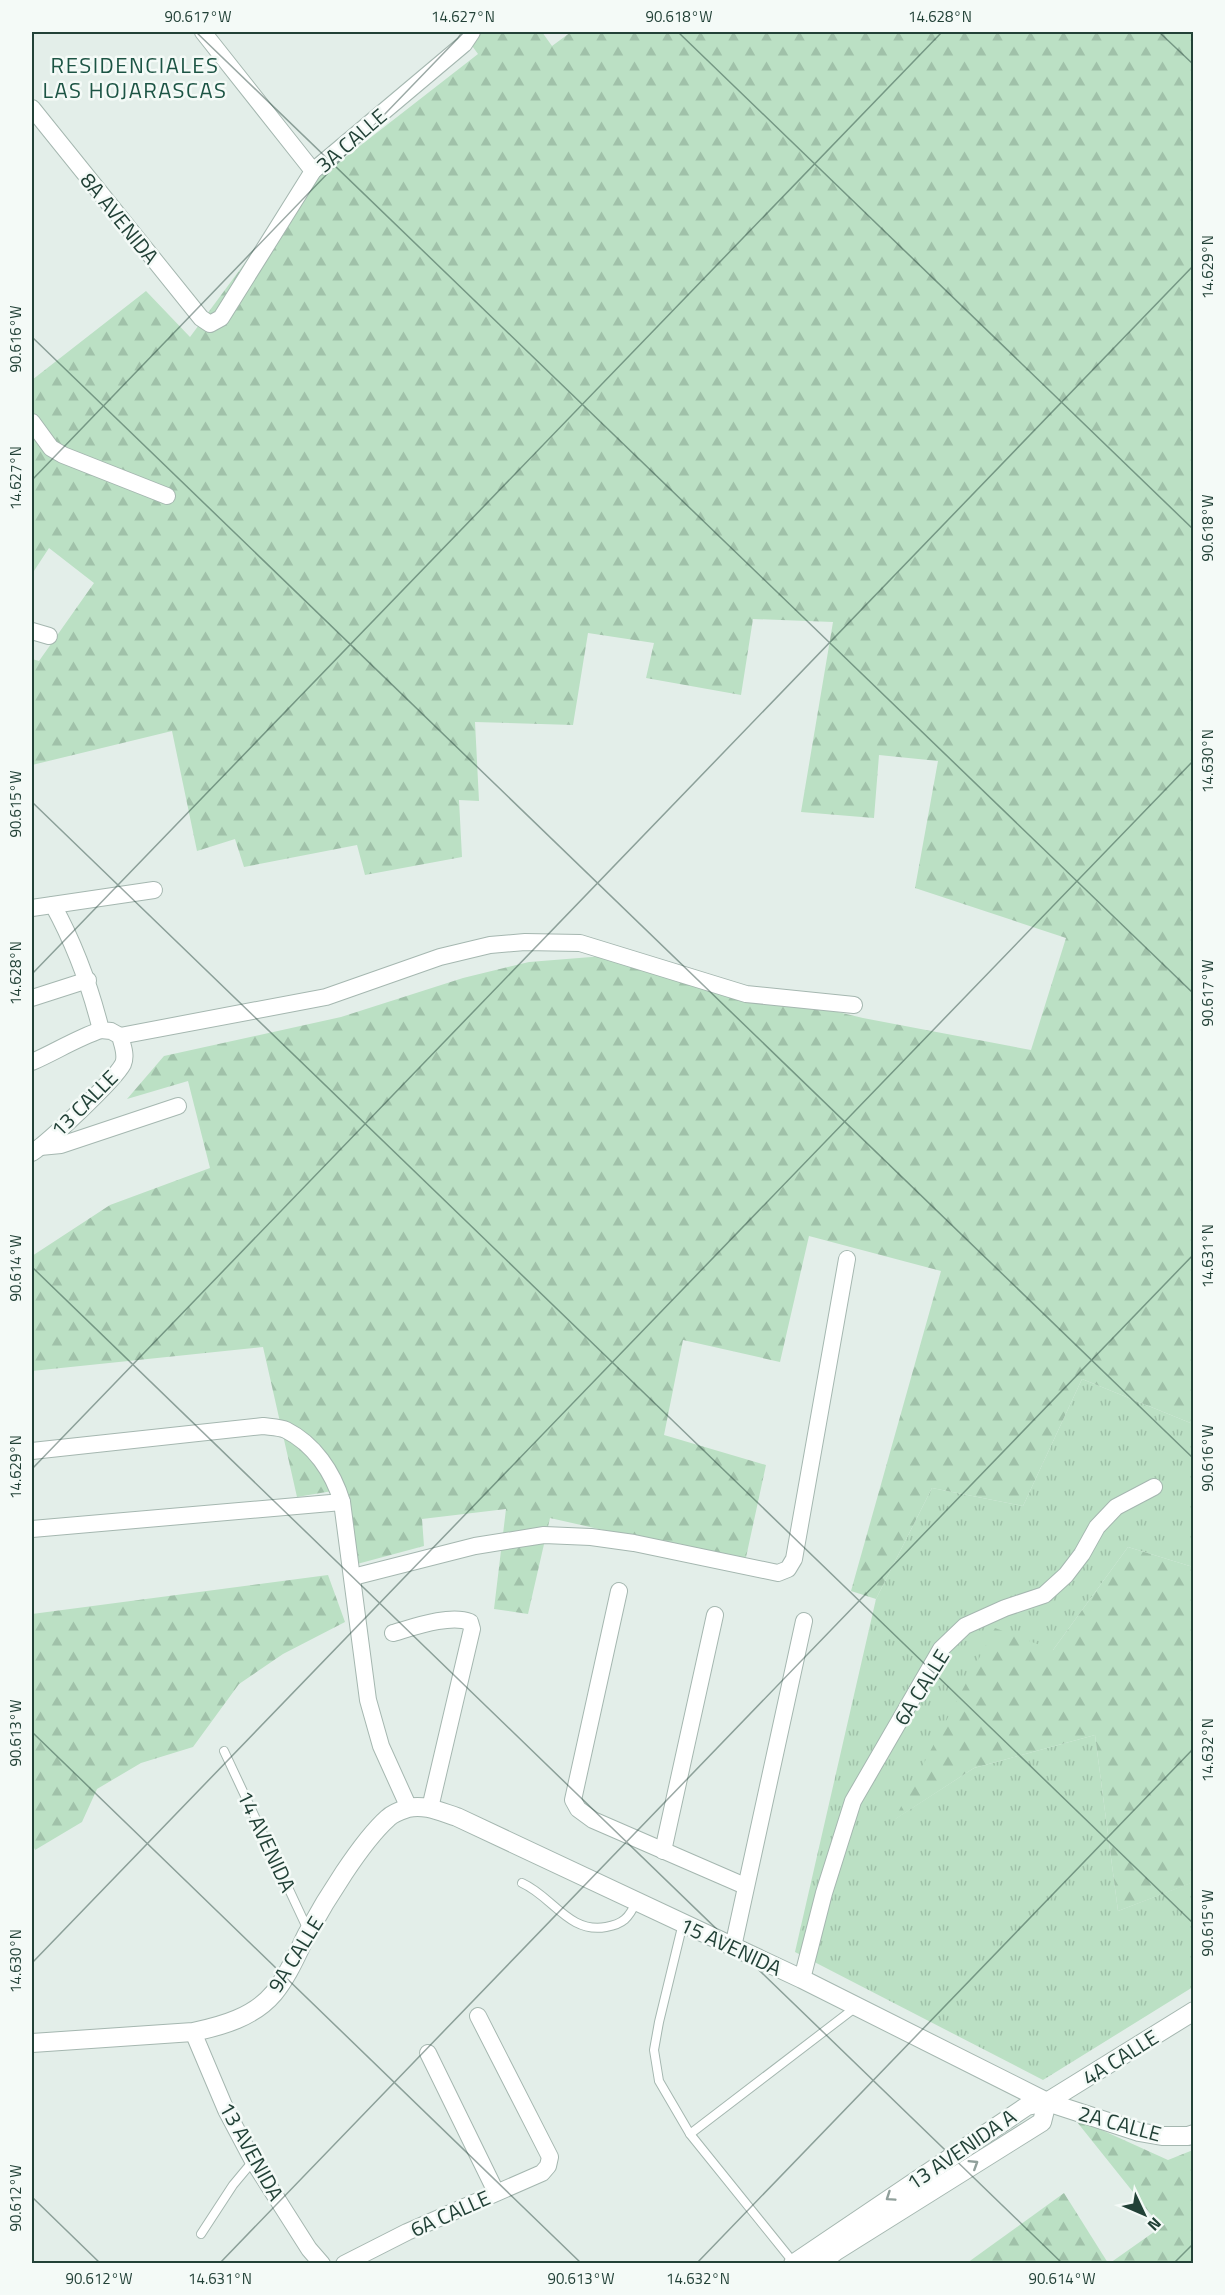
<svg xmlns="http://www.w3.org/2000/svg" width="1225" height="2295" viewBox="0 0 1225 2295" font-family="'Titillium Web',sans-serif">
<defs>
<pattern id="grass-tufts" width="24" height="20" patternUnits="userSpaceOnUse" patternTransform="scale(1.5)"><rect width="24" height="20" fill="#bbe0c4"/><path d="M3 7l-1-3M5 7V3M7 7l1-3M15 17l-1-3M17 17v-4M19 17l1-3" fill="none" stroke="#a0c1a9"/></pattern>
<pattern id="forest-firs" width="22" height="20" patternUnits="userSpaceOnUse" patternTransform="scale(1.5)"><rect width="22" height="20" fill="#bbe0c4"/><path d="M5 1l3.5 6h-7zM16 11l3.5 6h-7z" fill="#a0c1a9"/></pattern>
</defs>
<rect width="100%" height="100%" fill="#e3eee9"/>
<path fill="url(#grass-tufts)" d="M1082,1379L1193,1424V1567L1128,1547L1053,1650L895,1819L974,1768L1095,1735L1118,1911L1193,1882V1987L1043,2080L795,1952L876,1599L932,1488L1023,1506Z"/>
<g fill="url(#forest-firs)">
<path d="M462,32H542L552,46L571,32H1193V1424L1082,1379L1023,1506L932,1488L876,1599L851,1591L941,1271L809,1236L780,1362L683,1340L664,1435L766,1465L745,1562L550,1518L528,1614L494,1609L506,1509L422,1519L424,1546L357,1564L344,1489L297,1497L263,1347L32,1371V1256L110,1205L210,1168L188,1081L127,1099L164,1056L341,1017L463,978L529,962L604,956L863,1018L1031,1050L1066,938L915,888L938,761L879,755L874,818L801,812L833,622L753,619L741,695L646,678L654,643L588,633L573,725L475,722L479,801L459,800L462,857L365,875L357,845L244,867L235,839L197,851L172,731L32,765V659L39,661L94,583L49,548L32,574V380L146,291L190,337L293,198L478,54Z"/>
<path d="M1128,1547L1193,1567L1194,1882L1118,1911L1095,1735L974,1768L894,1820L995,1628L1053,1650Z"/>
<path d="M328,1575L345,1622L283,1654L239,1684L193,1747L141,1763L97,1789L82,1822L35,1850L32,1843V1614Z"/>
<path d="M1073,2117L1168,2160L1193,2150V2263H1110L1161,2227Z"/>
<path d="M1064,2193L1108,2263H967Z"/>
</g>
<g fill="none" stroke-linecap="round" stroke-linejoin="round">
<defs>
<g id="service">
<path d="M224,1751L308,1930"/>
<path d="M522,1883C552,1896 569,1934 606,1927C623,1924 629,1918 636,1902"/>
<path d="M683,1923L659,2022L654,2050L659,2081L690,2134L794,2263"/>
<path d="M690,2134L856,2007"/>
<path d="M201,2234L233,2185L253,2161"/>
</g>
<g id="minor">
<path d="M203,32L313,171"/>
<path d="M32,108L201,318L210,324L221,318L313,171L464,44L472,32"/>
<path d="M32,422L51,448L63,455L167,496"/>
<path d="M32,631L49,636"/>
<path d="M32,908L154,890"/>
<path d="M32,998L88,980"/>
<path d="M120,1036L326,997L440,957L490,945L525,942L580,943L746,994L854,1005"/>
<path d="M32,1062C55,1052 77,1038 101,1030"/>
<path d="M40,1147L61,1145L178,1106"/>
<path d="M32,1153C49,1141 114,1081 123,1064C127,1055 122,1044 120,1036L111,1031L101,1030C90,986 75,945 53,905"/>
<path d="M32,1451L263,1426C270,1427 280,1427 286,1430C314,1444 333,1472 342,1502L368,1700L381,1746L409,1808"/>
<path d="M32,1529L342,1502"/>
<path d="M353,1577L475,1546L544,1535L591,1537L634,1543L778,1573L788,1569L794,1559L847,1259"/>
<path d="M619,1591L573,1800L578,1809L593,1820L745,1886"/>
<path d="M393,1633C414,1627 450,1614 470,1622L472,1629L430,1808"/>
<path d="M663,1851L715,1615"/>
<path d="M733,1947L804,1621"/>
<path d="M802,1979L824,1893L853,1801L941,1649L965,1626L1005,1608L1044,1595L1066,1575L1082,1554L1097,1527L1116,1507L1154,1487"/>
<path d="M193,2032L226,2110L253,2161L309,2249L322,2264"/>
<path d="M428,2053L496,2192"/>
<path d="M344,2264L407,2232L542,2173L548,2166L550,2157L478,2016"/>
</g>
<g id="tertiary">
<path d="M32,2043L193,2032C222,2026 254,2017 274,1993C288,1976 297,1954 307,1934C325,1901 361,1842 388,1818C392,1814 402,1810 408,1808C425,1804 441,1812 457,1817L802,1979L1047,2102L1139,2132L1162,2136H1188L1194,2134"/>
<path d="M793,2264L1027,2106L1047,2102L1194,2011"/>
<path d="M819,2264L836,2251L1042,2122L1047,2102"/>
</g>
</defs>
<use href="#service" stroke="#a5b7b0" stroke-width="10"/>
<use href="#minor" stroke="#a5b7b0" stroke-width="18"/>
<use href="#tertiary" stroke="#a5b7b0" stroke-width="20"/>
<use href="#service" stroke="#fff" stroke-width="8"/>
<use href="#minor" stroke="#fff" stroke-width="16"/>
<use href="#tertiary" stroke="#fff" stroke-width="18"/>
</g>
<defs><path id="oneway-chevron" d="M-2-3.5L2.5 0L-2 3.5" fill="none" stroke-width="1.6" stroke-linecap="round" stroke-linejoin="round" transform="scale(1.5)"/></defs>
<g stroke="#90a09b">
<use href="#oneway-chevron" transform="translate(974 2164) rotate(-32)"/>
<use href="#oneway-chevron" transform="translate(890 2197) rotate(146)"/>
</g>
<path fill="none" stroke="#224137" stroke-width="1.5" stroke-opacity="0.45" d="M196,32L1194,994M678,32L1194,530M1159,32L1194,65M32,337L1194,1459M32,480L464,32M32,802L1194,1924M32,974L942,32M32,1267L1063,2264M32,1469L1194,265M32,1732L582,2264M32,1963L1194,760M32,2197L101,2264M219,2264L1194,1254M696,2264L1194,1748M1173,2264L1194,2243"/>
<g text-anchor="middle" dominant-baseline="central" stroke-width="5" stroke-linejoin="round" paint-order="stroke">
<g font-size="21" fill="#224137" stroke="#f4faf7">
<text transform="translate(351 140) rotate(-41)">3A CALLE</text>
<text transform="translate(120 218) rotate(51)">8A AVENIDA</text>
<text transform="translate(84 1103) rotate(-45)">13 CALLE</text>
<text transform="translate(921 1687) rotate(-58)">6A CALLE</text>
<text transform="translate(267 1841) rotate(65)">14 AVENIDA</text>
<text transform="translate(731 1946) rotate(25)">15 AVENIDA</text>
<text transform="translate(295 1954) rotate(-58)">9A CALLE</text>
<text transform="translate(1120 2057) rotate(-32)">4A CALLE</text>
<text transform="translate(1120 2123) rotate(15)">2A CALLE</text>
<text transform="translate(961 2149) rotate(-34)">13 AVENIDA A</text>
<text transform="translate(252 2151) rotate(61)">13 AVENIDA</text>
<text transform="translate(450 2213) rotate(-24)">6A CALLE</text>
</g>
<g font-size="22" letter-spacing="1.5" fill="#1c5444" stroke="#f4faf7">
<text x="135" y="65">RESIDENCIALES<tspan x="135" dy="25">LAS HOJARASCAS</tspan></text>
</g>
</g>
<rect width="1225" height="2295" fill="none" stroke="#f4faf7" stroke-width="66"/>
<g transform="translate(1144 2214) rotate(134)" stroke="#f4faf7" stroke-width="4.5" paint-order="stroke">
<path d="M0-4.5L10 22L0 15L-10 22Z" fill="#224137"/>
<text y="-9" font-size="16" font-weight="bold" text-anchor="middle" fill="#224137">N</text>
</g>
<rect x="33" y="33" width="1159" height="2229" fill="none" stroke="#224137" stroke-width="2"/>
<g font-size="15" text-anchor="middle" fill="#224137">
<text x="198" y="22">90.617°W</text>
<text x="463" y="22">14.627°N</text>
<text x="679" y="22">90.618°W</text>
<text x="940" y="22">14.628°N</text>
<text transform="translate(1208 267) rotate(-90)" y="5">14.629°N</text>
<text transform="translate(16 339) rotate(-90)" y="5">90.616°W</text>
<text transform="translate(16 478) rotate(-90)" y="5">14.627°N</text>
<text transform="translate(1208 528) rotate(-90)" y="5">90.618°W</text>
<text transform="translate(1208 761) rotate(-90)" y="5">14.630°N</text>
<text transform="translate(16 804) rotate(-90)" y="5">90.615°W</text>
<text transform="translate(16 973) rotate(-90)" y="5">14.628°N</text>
<text transform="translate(1208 993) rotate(-90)" y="5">90.617°W</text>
<text transform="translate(1208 1256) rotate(-90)" y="5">14.631°N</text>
<text transform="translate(16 1268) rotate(-90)" y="5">90.614°W</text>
<text transform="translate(1208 1458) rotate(-90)" y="5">90.616°W</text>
<text transform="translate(16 1467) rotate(-90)" y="5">14.629°N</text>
<text transform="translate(16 1733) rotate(-90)" y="5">90.613°W</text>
<text transform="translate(1208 1750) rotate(-90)" y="5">14.632°N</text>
<text transform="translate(1208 1923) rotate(-90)" y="5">90.615°W</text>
<text transform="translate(16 1961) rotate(-90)" y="5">14.630°N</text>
<text transform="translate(16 2198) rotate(-90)" y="5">90.612°W</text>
<text x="99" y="2284">90.612°W</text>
<text x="220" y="2284">14.631°N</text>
<text x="581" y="2284">90.613°W</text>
<text x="698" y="2284">14.632°N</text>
<text x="1062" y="2284">90.614°W</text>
</g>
</svg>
